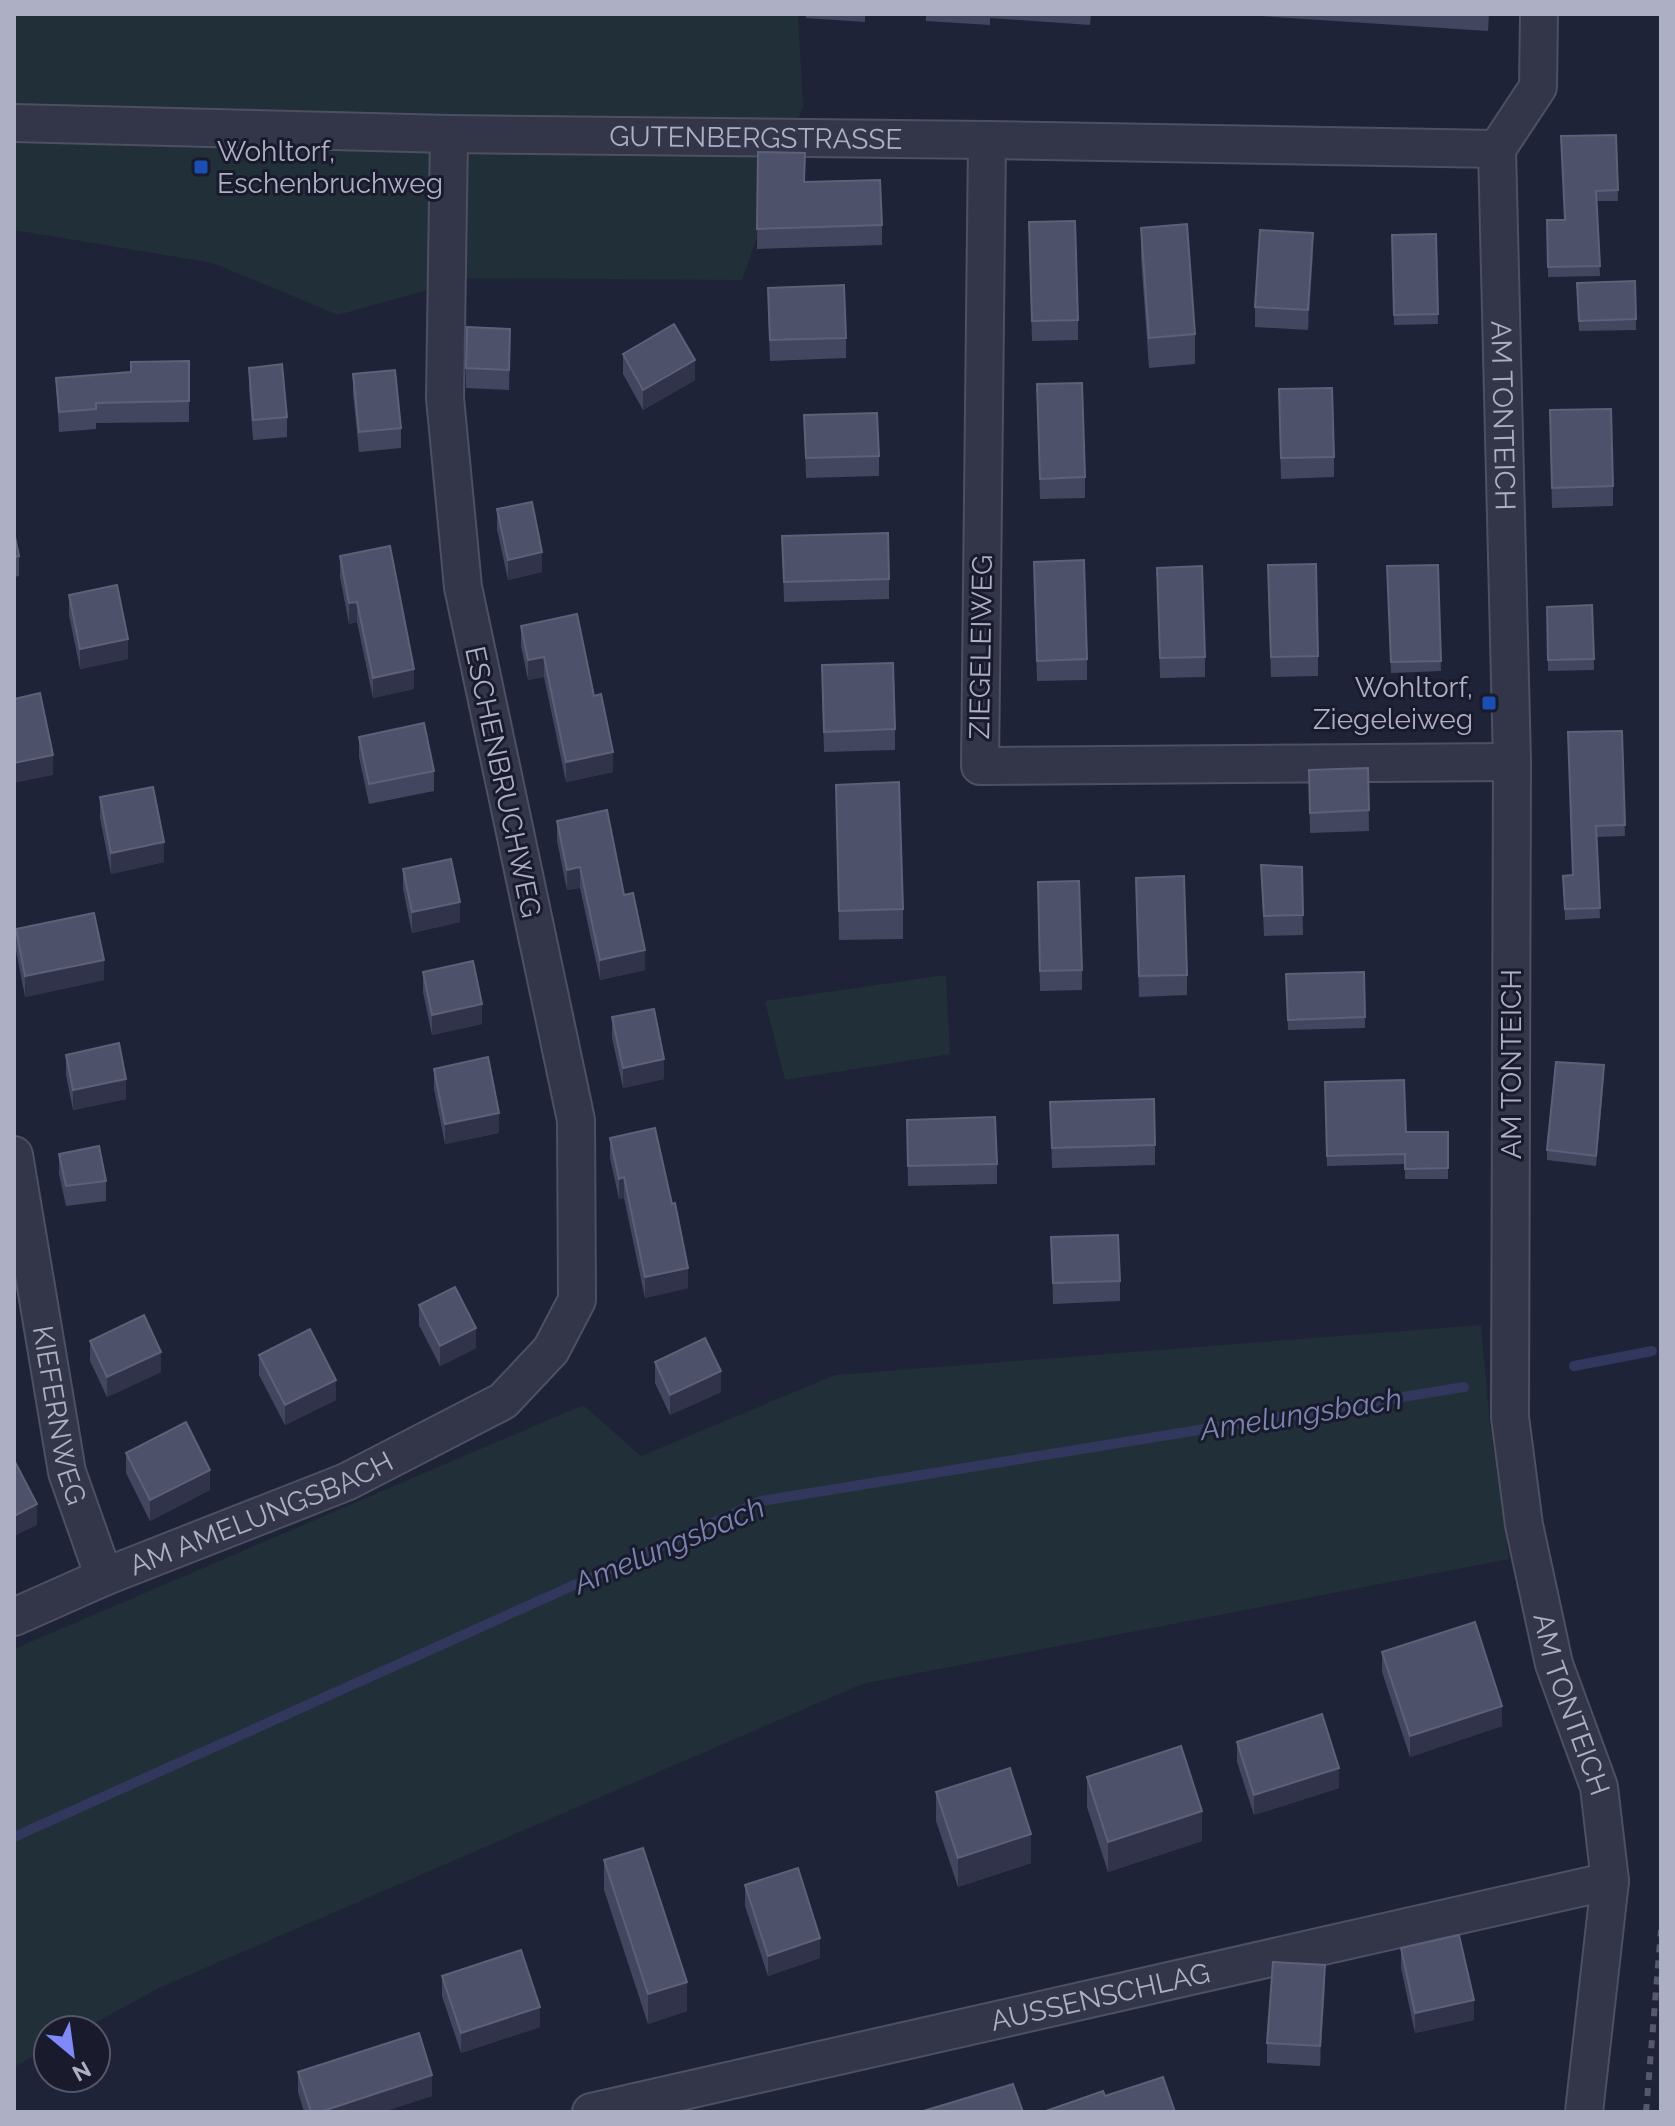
<svg xmlns="http://www.w3.org/2000/svg" width="1675" height="2126" viewBox="0 0 1675 2126" font-family="Raleway,sans-serif">
<rect width="100%" height="100%" fill="#1f2337"/>
<g fill="#212f38">
<path d="M14,14H798L803,106L742,280L470,278L338,315L213,263L14,230Z"/>
<path d="M946,975L950,1054L785,1080L765,1001Z"/>
<path d="M1481,1325L1490,1425L1509,1559L862,1684L159,1988L82,2030H48V2048L14,2067V1649L583,1405L641,1456L835,1375Z"/>
</g>
<g fill="none" stroke-linecap="round" stroke-linejoin="round">
<g stroke="#31375d" stroke-width="10">
<path d="M1574,1366L1652,1351"/>
<path d="M14,1837L761,1501L1464,1387"/>
</g>
<defs>
<g id="minor">
<path id="s1" d="M1539,14L1538,87L1497,149L1512,762L1510,1417L1524,1525L1554,1664L1599,1787L1610,1881L1584,2112"/>
<path id="s2" d="M14,123L449,134L987,140L1497,149"/>
<path d="M987,140L980,766L1512,762"/>
<path id="s3" d="M14,1155L67,1472L104,1577"/>
<path id="s4" d="M14,1617L104,1577L346,1482L503,1401L551,1350L577,1300L576,1120L463,587L445,398L449,134"/>
<path id="s5" d="M591,2112L1610,1881"/>
</g>
</defs>
<use href="#minor" stroke="#4d5063" stroke-width="40"/>
<use href="#minor" stroke="#333648" stroke-width="36"/>
<path stroke="#55586f" stroke-width="6" stroke-dasharray="8 8" stroke-linecap="butt" d="M1646,2112L1661,1930"/>
</g>
<g fill="#43465f">
<path d="M806,14H865V22L806,18Z"/>
<path d="M926,14H1091L1090,25L990,18V25L926,21Z"/>
<path d="M1229,14H1489L1488,31Z"/>
<path d="M1616,135L1618,201H1597L1600,276L1548,277L1547,220H1564Z"/>
<path d="M758,152L804,182L882,225V245L757,249Z"/>
<path d="M1141,228L1195,334V364L1149,368L1141,258Z"/>
<path d="M1436,234L1438,324L1394,325L1392,235Z"/>
<path d="M1029,242L1078,320V340L1032,341Z"/>
<path d="M1313,253L1308,330L1255,327V307Z"/>
<path d="M1635,281L1636,330L1579,331L1577,283Z"/>
<path d="M768,308L846,338V358L770,361Z"/>
<path d="M510,349L509,390L466,388V368Z"/>
<path d="M623,354L695,380L643,410L623,374Z"/>
<path d="M189,361V422L96,423V429L59,432L56,378L131,372Z"/>
<path d="M249,368L287,417V437L253,440L249,388Z"/>
<path d="M353,374L401,428V448L359,452L353,394Z"/>
<path d="M1037,384L1085,477V498L1040,499Z"/>
<path d="M1279,409L1334,457V477L1281,479Z"/>
<path d="M804,415L879,456V476L806,478Z"/>
<path d="M1550,431L1613,486V506L1552,508Z"/>
<path d="M497,509L542,572L508,580L497,529Z"/>
<path d="M14,532L19,556V576L14,577Z"/>
<path d="M782,536L889,579V599L784,602Z"/>
<path d="M340,556L414,689L373,698L357,622L349,624L340,577Z"/>
<path d="M1438,565L1441,671L1391,673L1387,566Z"/>
<path d="M1157,568L1205,657V677L1160,678Z"/>
<path d="M1034,582L1087,659V680L1037,681Z"/>
<path d="M1268,585L1318,656V676L1271,677Z"/>
<path d="M69,595L128,659L80,669L69,615Z"/>
<path d="M1592,605L1594,670L1548,671L1547,607Z"/>
<path d="M521,626L594,696L613,772L566,782L544,677L528,680L521,646Z"/>
<path d="M822,685L895,729V750L824,752Z"/>
<path d="M1622,731L1625,836L1597,837L1600,918L1565,920L1563,876L1572,875Z"/>
<path d="M359,737L434,771V791L369,804L359,757Z"/>
<path d="M1368,768L1369,831L1310,833L1309,770Z"/>
<path d="M836,785L903,909V939L839,940Z"/>
<path d="M100,797L164,862L111,874L100,818Z"/>
<path d="M557,821L624,895L645,970L600,980L580,888L567,890L557,841Z"/>
<path d="M1261,865L1302,867L1303,935L1264,936Z"/>
<path d="M403,869L460,922L412,933L403,889Z"/>
<path d="M1136,898L1187,975V995L1139,997Z"/>
<path d="M1038,903L1082,970V990L1040,991Z"/>
<path d="M16,929L104,980L25,997L16,950Z"/>
<path d="M423,972L482,1024L432,1035L423,992Z"/>
<path d="M1364,972L1365,1028L1288,1030L1286,974Z"/>
<path d="M612,1017L664,1079L623,1088L612,1038Z"/>
<path d="M66,1055L126,1099L73,1110L66,1075Z"/>
<path d="M434,1069L499,1133L445,1144L434,1089Z"/>
<path d="M1604,1076L1596,1166L1547,1160V1150Z"/>
<path d="M1325,1082L1406,1132H1448V1179H1405V1164L1327,1166Z"/>
<path d="M1050,1102L1155,1145V1165L1052,1168Z"/>
<path d="M907,1120L997,1164V1184L908,1186Z"/>
<path d="M610,1138L688,1288L645,1298L624,1198L619,1199L610,1158Z"/>
<path d="M59,1154L106,1181V1201L66,1206L59,1174Z"/>
<path d="M1051,1237L1120,1281V1301L1053,1304Z"/>
<path d="M419,1305L476,1348L440,1366L419,1325Z"/>
<path d="M90,1341L161,1372L107,1397L90,1361Z"/>
<path d="M259,1355L336,1400L285,1425L259,1375Z"/>
<path d="M655,1362L721,1392L670,1415L655,1383Z"/>
<path d="M126,1453L210,1490L150,1521L126,1473Z"/>
<path d="M1382,1652L1502,1726L1410,1757L1382,1672Z"/>
<path d="M1237,1742L1339,1788L1254,1815L1237,1762Z"/>
<path d="M1087,1777L1202,1841L1108,1872L1087,1807Z"/>
<path d="M936,1792L1031,1863L958,1887L936,1821Z"/>
<path d="M604,1860L687,2011L648,2024L604,1890Z"/>
<path d="M745,1885L820,1958L768,1976L745,1906Z"/>
<path d="M1401,1948L1474,2020L1415,2033L1401,1968Z"/>
<path d="M442,1976L540,2027L461,2053L442,1996Z"/>
<path d="M1325,1985L1320,2066L1267,2063V2043Z"/>
<path d="M298,2072L432,2096L382,2112H304L298,2092Z"/>
</g>
<g fill="#30334a">
<path d="M1313,233V253L1308,330V310Z"/>
<path d="M695,360V380L643,410V390Z"/>
<path d="M542,552V572L508,580V560Z"/>
<path d="M357,602V622L349,624V603Z"/>
<path d="M128,639V659L80,669V649Z"/>
<path d="M544,657V677L528,680V660Z"/>
<path d="M414,669V689L373,698V678Z"/>
<path d="M613,752V772L566,782V762Z"/>
<path d="M53,755V775L14,783V763Z"/>
<path d="M164,842V862L111,874V853Z"/>
<path d="M580,867V888L567,890V870Z"/>
<path d="M460,902V922L412,933V912Z"/>
<path d="M645,950V970L600,980V960Z"/>
<path d="M104,960V980L25,997V976Z"/>
<path d="M482,1004V1024L432,1035V1015Z"/>
<path d="M664,1059V1079L623,1088V1068Z"/>
<path d="M1604,1065V1076L1596,1166V1156Z"/>
<path d="M126,1079V1099L73,1110V1090Z"/>
<path d="M499,1113V1133L445,1144V1124Z"/>
<path d="M624,1177V1198L619,1199V1179Z"/>
<path d="M688,1268V1288L645,1298V1277Z"/>
<path d="M476,1328V1348L440,1366V1346Z"/>
<path d="M161,1352V1372L107,1397V1377Z"/>
<path d="M721,1371V1392L670,1415V1395Z"/>
<path d="M336,1380V1400L285,1425V1405Z"/>
<path d="M210,1470V1490L150,1521V1500Z"/>
<path d="M37,1504V1525L14,1536V1516Z"/>
<path d="M1502,1706V1726L1410,1757V1736Z"/>
<path d="M1339,1768V1788L1254,1815V1795Z"/>
<path d="M1202,1811V1841L1108,1872V1842Z"/>
<path d="M1031,1834V1863L958,1887V1858Z"/>
<path d="M820,1938V1958L768,1976V1956Z"/>
<path d="M1325,1965V1985L1320,2066V2046Z"/>
<path d="M687,1982V2011L648,2024V1994Z"/>
<path d="M1474,2000V2020L1415,2033V2013Z"/>
<path d="M540,2007V2027L461,2053V2033Z"/>
<path d="M432,2075V2096L382,2112H320Z"/>
</g>
<g fill="#4e516a" stroke="#5d6078" stroke-width="2">
<path d="M1616,135L1618,190L1596,191L1600,266L1548,267L1547,220H1565L1561,136Z"/>
<path d="M758,152L805,153L804,182L880,180L882,225L757,229Z"/>
<path d="M1075,221L1078,320L1032,321L1029,222Z"/>
<path d="M1187,224L1195,334L1149,338L1141,228Z"/>
<path d="M1260,230L1313,233L1308,310L1255,307Z"/>
<path d="M1436,234L1438,314L1394,315L1392,235Z"/>
<path d="M1635,281L1636,319L1579,321L1577,283Z"/>
<path d="M844,285L846,338L770,340L768,288Z"/>
<path d="M674,324L695,360L643,390L623,354Z"/>
<path d="M467,327L510,329L509,370L466,368Z"/>
<path d="M189,361V401L96,403V409L59,412L56,378L131,372V362Z"/>
<path d="M282,364L287,417L253,420L249,368Z"/>
<path d="M395,370L401,428L359,432L353,374Z"/>
<path d="M1082,383L1085,477L1040,479L1037,384Z"/>
<path d="M1332,388L1334,457L1281,458L1279,389Z"/>
<path d="M1611,409L1613,486L1552,488L1550,410Z"/>
<path d="M877,413L879,456L806,458L804,415Z"/>
<path d="M532,502L542,552L508,560L497,509Z"/>
<path d="M14,532L19,556L14,557Z"/>
<path d="M888,533L889,579L784,582L782,536Z"/>
<path d="M390,546L414,669L373,678L357,602L349,603L340,556Z"/>
<path d="M1084,560L1087,659L1037,661L1034,562Z"/>
<path d="M1316,564L1318,656L1271,657L1268,565Z"/>
<path d="M1438,565L1441,661L1391,662L1387,566Z"/>
<path d="M1202,566L1205,657L1160,658L1157,568Z"/>
<path d="M117,585L128,639L80,649L69,595Z"/>
<path d="M1592,605L1594,659L1548,660L1547,607Z"/>
<path d="M577,614L594,696L601,694L613,752L566,762L544,657L528,660L521,626Z"/>
<path d="M893,663L895,729L824,732L822,665Z"/>
<path d="M40,693L53,755L14,763V699Z"/>
<path d="M424,723L434,771L369,784L359,737Z"/>
<path d="M1622,731L1625,825L1596,826L1600,908L1565,909L1563,876L1573,875L1568,732Z"/>
<path d="M1368,768L1369,810L1310,813L1309,770Z"/>
<path d="M899,782L903,909L839,911L836,785Z"/>
<path d="M153,787L164,842L111,853L100,797Z"/>
<path d="M607,810L624,895L633,893L645,950L600,960L580,867L567,870L557,821Z"/>
<path d="M451,859L460,902L412,912L403,869Z"/>
<path d="M1261,865L1302,867L1303,915L1264,916Z"/>
<path d="M1184,876L1187,975L1139,976L1136,878Z"/>
<path d="M1079,881L1082,970L1040,971L1038,882Z"/>
<path d="M94,913L104,960L25,976L16,929Z"/>
<path d="M473,961L482,1004L432,1015L423,972Z"/>
<path d="M1364,972L1365,1017L1288,1020L1286,974Z"/>
<path d="M654,1009L664,1059L623,1068L612,1017Z"/>
<path d="M119,1043L126,1079L73,1090L66,1055Z"/>
<path d="M488,1057L499,1113L445,1124L434,1069Z"/>
<path d="M1556,1062L1604,1065L1596,1156L1547,1150Z"/>
<path d="M1404,1080L1406,1132H1448V1168L1405,1169V1154L1327,1156L1325,1082Z"/>
<path d="M1154,1099L1155,1145L1052,1148L1050,1102Z"/>
<path d="M995,1117L997,1164L908,1166L907,1120Z"/>
<path d="M655,1128L672,1204L675,1203L688,1268L645,1277L624,1177L619,1179L610,1138Z"/>
<path d="M99,1146L106,1181L66,1186L59,1154Z"/>
<path d="M1118,1235L1120,1281L1053,1283L1051,1237Z"/>
<path d="M455,1287L476,1328L440,1346L419,1305Z"/>
<path d="M144,1315L161,1352L107,1377L90,1341Z"/>
<path d="M310,1329L336,1380L285,1405L259,1355Z"/>
<path d="M705,1338L721,1371L670,1395L655,1362Z"/>
<path d="M186,1422L210,1470L150,1500L126,1453Z"/>
<path d="M14,1460L37,1504L14,1516Z"/>
<path d="M1475,1622L1502,1706L1410,1736L1382,1652Z"/>
<path d="M1322,1714L1339,1768L1254,1795L1237,1742Z"/>
<path d="M1181,1746L1202,1811L1108,1842L1087,1777Z"/>
<path d="M1010,1768L1031,1834L958,1858L936,1792Z"/>
<path d="M643,1848L687,1982L648,1994L604,1860Z"/>
<path d="M798,1868L820,1938L768,1956L745,1885Z"/>
<path d="M1459,1935L1474,2000L1415,2013L1401,1948Z"/>
<path d="M521,1950L540,2007L461,2033L442,1976Z"/>
<path d="M1273,1962L1325,1965L1320,2046L1267,2043Z"/>
<path d="M419,2033L432,2075L320,2112H311L298,2072Z"/>
<path d="M1163,2077L1175,2112H1043L1103,2091L1105,2096Z"/>
<path d="M1013,2084L1023,2112H920Z"/>
</g>
<g fill="#1a4fb4" stroke="#191b2c" stroke-width="3">
<rect x="193" y="159" width="16" height="16" rx="4"/>
<rect x="1481" y="695" width="16" height="16" rx="4"/>
</g>
<g text-anchor="middle" dominant-baseline="central" stroke-width="6" stroke-linejoin="round" paint-order="stroke">
<g font-size="28" fill="#adafc5" stroke="#191b2c">
<text stroke="none"><textPath href="#s2" startOffset="742">GUTENBERGSTRASSE</textPath></text>
<text stroke="none"><textPath href="#s1" startOffset="414">AM TONTEICH</textPath></text>
<text transform="translate(981 647) rotate(-89)">ZIEGELEIWEG</text>
<text transform="translate(503 782) rotate(78)">ESCHENBRUCHWEG</text>
<text transform="translate(1511 1064) rotate(-90)">AM TONTEICH</text>
<text stroke="none"><textPath href="#s3" startOffset="264">KIEFERNWEG</textPath></text>
<text stroke="none"><textPath href="#s4" startOffset="268">AM AMELUNGSBACH</textPath></text>
<text stroke="none"><textPath href="#s1" startOffset="1710">AM TONTEICH</textPath></text>
<text stroke="none"><textPath href="#s5" startOffset="522">AUSSENSCHLAG</textPath></text>
</g>
<g font-size="28" fill="#adafc5" stroke="#191b2c" text-anchor="start">
<text x="217" y="151">Wohltorf,<tspan x="217" dy="32">Eschenbruchweg</tspan></text>
<text x="1473" y="687" text-anchor="end">Wohltorf,<tspan x="1473" dy="32">Ziegeleiweg</tspan></text>
</g>
<g font-size="30" font-style="italic" fill="#7c84b2" stroke="#191b2c">
<text transform="translate(1301 1414) rotate(-9)">Amelungsbach</text>
<text transform="translate(669 1545) rotate(-23)">Amelungsbach</text>
</g>
</g>
<rect width="1675" height="2126" fill="none" stroke="#adafc5" stroke-width="32"/>
<g transform="translate(72 2054) rotate(151)"><circle r="38" fill="#191b2c" stroke="#545669" stroke-width="2"/>
<path d="M0-6L14 30L0 20L-14 30Z" fill="#7e8af9"/>
<text y="-12" font-size="22" font-weight="bold" text-anchor="middle" fill="#adafc5">N</text>
</g>
</svg>
